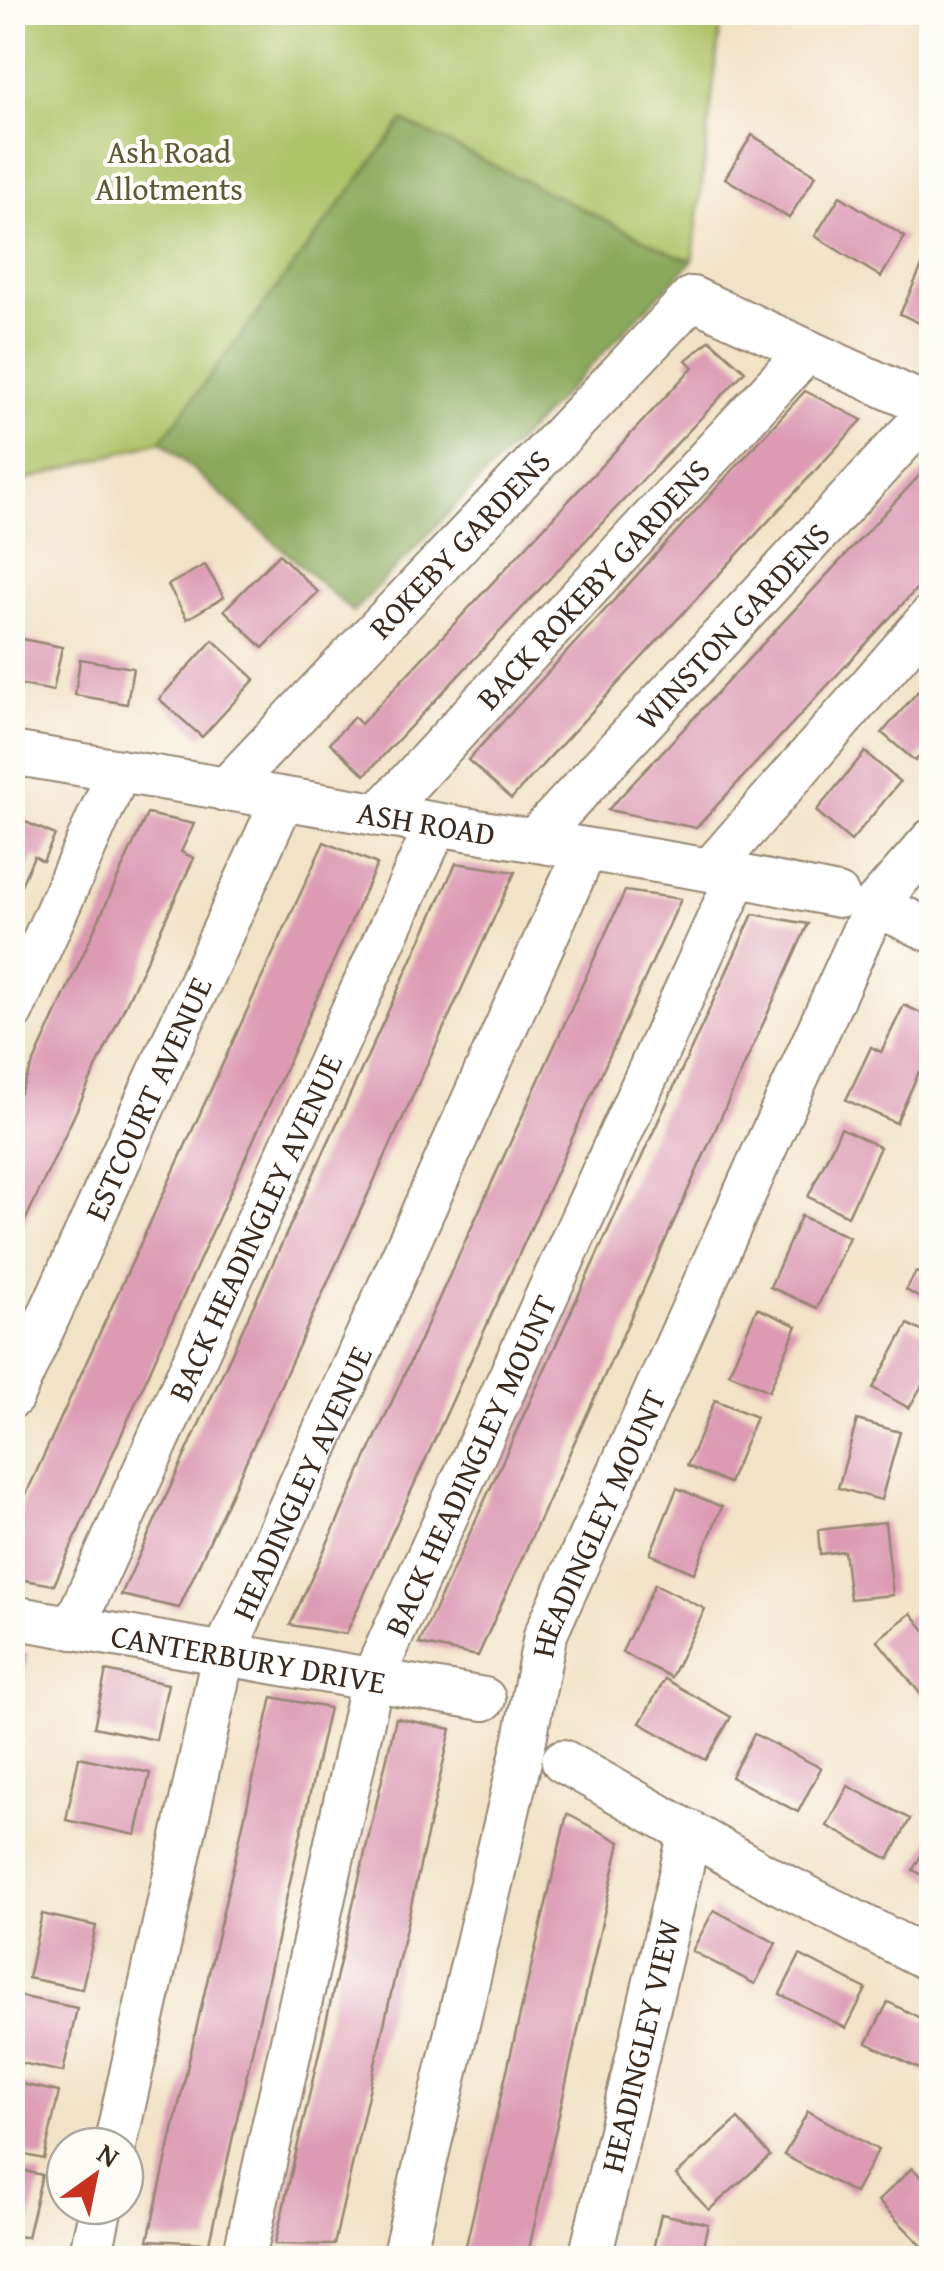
<svg xmlns="http://www.w3.org/2000/svg" width="944" height="2271" viewBox="0 0 944 2271" font-family="'Gentium Book Plus',serif">
<rect width="100%" height="100%" fill="#fdfcf7"/>
<filter id="ink" filterUnits="userSpaceOnUse"><feTurbulence type="fractalNoise" baseFrequency=".01" numOctaves="2"/><feDisplacementMap in="SourceGraphic" scale="20" xChannelSelector="R" yChannelSelector="G"/><feConvolveMatrix kernelMatrix="1 2 1 2 8 2 1 2 1" color-interpolation-filters="sRGB"/></filter>
<filter id="wash" filterUnits="userSpaceOnUse"><feTurbulence type="fractalNoise" baseFrequency=".0048" numOctaves="4" result="noise"/><feDisplacementMap in="SourceGraphic" scale="40" xChannelSelector="R" yChannelSelector="G"/><feGaussianBlur stdDeviation="2.25" result="paint"/><feColorMatrix in="noise" values="0 0 0 0 0 0 0 0 0 0 0 0 0 0 0 0 0 1.4 0 .05"/><feComposite in="paint" operator="in"/></filter>
<g filter="url(#wash)">
<rect width="100%" height="100%" fill="#f2e2c6"/>
<path fill="#afc367" stroke="#757642" stroke-width="2.5" d="M13,13H722L693,260L678,256L403,121L161,441L13,484Z"/>
<path fill="#8ba95c" stroke="#636a3d" stroke-width="2.5" d="M403,121L678,256L693,260L353,612L161,441Z"/>
<g id="blocks">
<g fill="#dc9ab3">
<path d="M752,135L816,175L789,218L725,178Z"/>
<path d="M840,196L905,237L881,277L815,236Z"/>
<path d="M922,266L932,270V329L900,314Z"/>
<path d="M710,340L745,371L365,775L330,743L354,717L361,724L693,367L686,360Z"/>
<path d="M805,391L862,420L511,799L468,760Z"/>
<path d="M932,462V572L696,828L608,810Z"/>
<path d="M279,554L318,592L263,648L224,610Z"/>
<path d="M205,565L224,597L187,619L168,585Z"/>
<path d="M12,637L62,647L53,691L12,683Z"/>
<path d="M213,640L255,679L202,737L159,699Z"/>
<path d="M80,659L133,668L127,704L75,695Z"/>
<path d="M932,675V742L915,761L882,733Z"/>
<path d="M865,752L900,782L851,841L816,811Z"/>
<path d="M147,814L194,824L181,852L194,858L12,1249V1110Z"/>
<path d="M12,816L55,835L43,861L34,856L12,905Z"/>
<path d="M324,842L377,864L54,1585L12,1578V1525Z"/>
<path d="M456,863L515,872L179,1608L121,1595Z"/>
<path d="M625,891L681,899L346,1634L290,1625Z"/>
<path d="M753,914L808,924L478,1656L419,1644Z"/>
<path d="M904,1005L932,1018V1078L919,1072L896,1123L846,1100L871,1047L881,1052Z"/>
<path d="M841,1128L880,1147L848,1216L808,1197Z"/>
<path d="M801,1216L849,1237L817,1308L770,1287Z"/>
<path d="M932,1263V1305L906,1290L916,1272L924,1276Z"/>
<path d="M757,1308L797,1326L769,1391L729,1373Z"/>
<path d="M908,1324L932,1337V1368L909,1408L873,1388Z"/>
<path d="M715,1400L756,1417L729,1483L687,1466Z"/>
<path d="M857,1420L900,1432L881,1500L838,1488Z"/>
<path d="M677,1488L722,1507L694,1573L650,1554Z"/>
<path d="M885,1522L893,1595L850,1599L844,1551L820,1554L818,1530Z"/>
<path d="M655,1584L705,1609L671,1677L622,1652Z"/>
<path d="M911,1613L932,1639V1690L923,1697L877,1640Z"/>
<path d="M12,1650L28,1654L14,1719L12,1718Z"/>
<path d="M106,1671L168,1684L156,1740L94,1727Z"/>
<path d="M665,1679L731,1717L706,1760L640,1723Z"/>
<path d="M272,1697L329,1708L209,2243L148,2240Z"/>
<path d="M396,1718L451,1729L334,2245L275,2244Z"/>
<path d="M754,1734L821,1768L798,1812L731,1777Z"/>
<path d="M79,1757L150,1773L136,1835L66,1820Z"/>
<path d="M848,1786L910,1819L889,1859L827,1826Z"/>
<path d="M567,1814L620,1842L527,2258H463Z"/>
<path d="M932,1835V1880L913,1870Z"/>
<path d="M714,1910L776,1943L755,1984L692,1951Z"/>
<path d="M42,1914L96,1926L82,1989L28,1978Z"/>
<path d="M800,1955L866,1989L846,2028L780,1994Z"/>
<path d="M19,1996L77,2008L63,2072L12,2061V2028Z"/>
<path d="M888,2002L932,2024V2075L867,2043Z"/>
<path d="M12,2082L59,2092L44,2159L12,2152Z"/>
<path d="M808,2111L878,2150L855,2193L784,2155Z"/>
<path d="M738,2119L770,2156L709,2210L676,2175Z"/>
<path d="M12,2168L42,2175L27,2237L12,2236Z"/>
<path d="M912,2168L932,2187V2256L878,2201Z"/>
<path d="M661,2214L708,2224L700,2258H651Z"/>
</g>
</g>
</g>
<g filter="url(#ink)">
<use href="#blocks" fill-opacity="0" stroke="#968672" stroke-width="2.5"/>
<g fill="none" stroke-linecap="round" stroke-linejoin="round">
<defs>
<g id="minor">
<path id="s1" d="M12,753L710,870L838,896"/>
<path id="s2" d="M225,790L692,298L932,408"/>
<path id="s3" d="M379,815L807,351"/>
<path id="s4" d="M534,840L932,409"/>
<path d="M710,870L932,615"/>
<path d="M875,905L932,931"/>
<path d="M12,1011L119,771"/>
<path id="s5" d="M12,1397L283,799"/>
<path id="s6" d="M12,1617L484,1699"/>
<path id="s7" d="M73,1628L436,826"/>
<path d="M563,1761L768,1877L932,1961"/>
<path id="s8" d="M115,2146L223,1656L585,851"/>
<path d="M90,2258L101,2206"/>
<path id="s9" d="M244,2258L372,1680L738,875"/>
<path id="s10" d="M403,2258L525,1739L545,1636L875,905L932,840"/>
<path id="s11" d="M590,2258L690,1832"/>
</g>
</defs>
<use href="#minor" stroke="#968672" stroke-width="46"/>
<use href="#minor" stroke="#fff" stroke-width="42"/>
</g>
</g>
<g text-anchor="middle" dominant-baseline="central" stroke-width="8" stroke-linejoin="round" paint-order="stroke">
<g font-size="32" fill="#5e5834" stroke="#fdfcf7">
<text x="169" y="151">Ash Road<tspan x="169" dy="37">Allotments</tspan></text>
</g>
<g font-size="32" fill="#3b2a1e" stroke="#fdfcf7">
<text stroke="none"><textPath href="#s2" startOffset="340">ROKEBY GARDENS</textPath></text>
<text stroke="none"><textPath href="#s3" startOffset="315">BACK ROKEBY GARDENS</textPath></text>
<text stroke="none"><textPath href="#s4" startOffset="292">WINSTON GARDENS</textPath></text>
<text stroke="none"><textPath href="#s1" startOffset="420">ASH ROAD</textPath></text>
<text stroke="none"><textPath href="#s5" startOffset="328">ESTCOURT AVENUE</textPath></text>
<text stroke="none"><textPath href="#s7" startOffset="440">BACK HEADINGLEY AVENUE</textPath></text>
<text stroke="none"><textPath href="#s9" startOffset="828">BACK HEADINGLEY MOUNT</textPath></text>
<text stroke="none"><textPath href="#s8" startOffset="692">HEADINGLEY AVENUE</textPath></text>
<text stroke="none"><textPath href="#s10" startOffset="762">HEADINGLEY MOUNT</textPath></text>
<text stroke="none"><textPath href="#s6" startOffset="240">CANTERBURY DRIVE</textPath></text>
<text stroke="none"><textPath href="#s11" startOffset="218">HEADINGLEY VIEW</textPath></text>
</g>
</g>
<rect width="944" height="2271" fill="none" stroke="#fdfcf7" stroke-width="50"/>
<g transform="translate(95 2176) rotate(33)"><circle r="48" fill="#fdfcf7" stroke="#afa8a0" stroke-width="2.5"/>
<path d="M0-8L18 38L0 25L-18 38Z" fill="#c8321e"/>
<text y="-15" font-size="28" font-weight="bold" text-anchor="middle" fill="#3b2a1e">N</text>
</g>
</svg>
